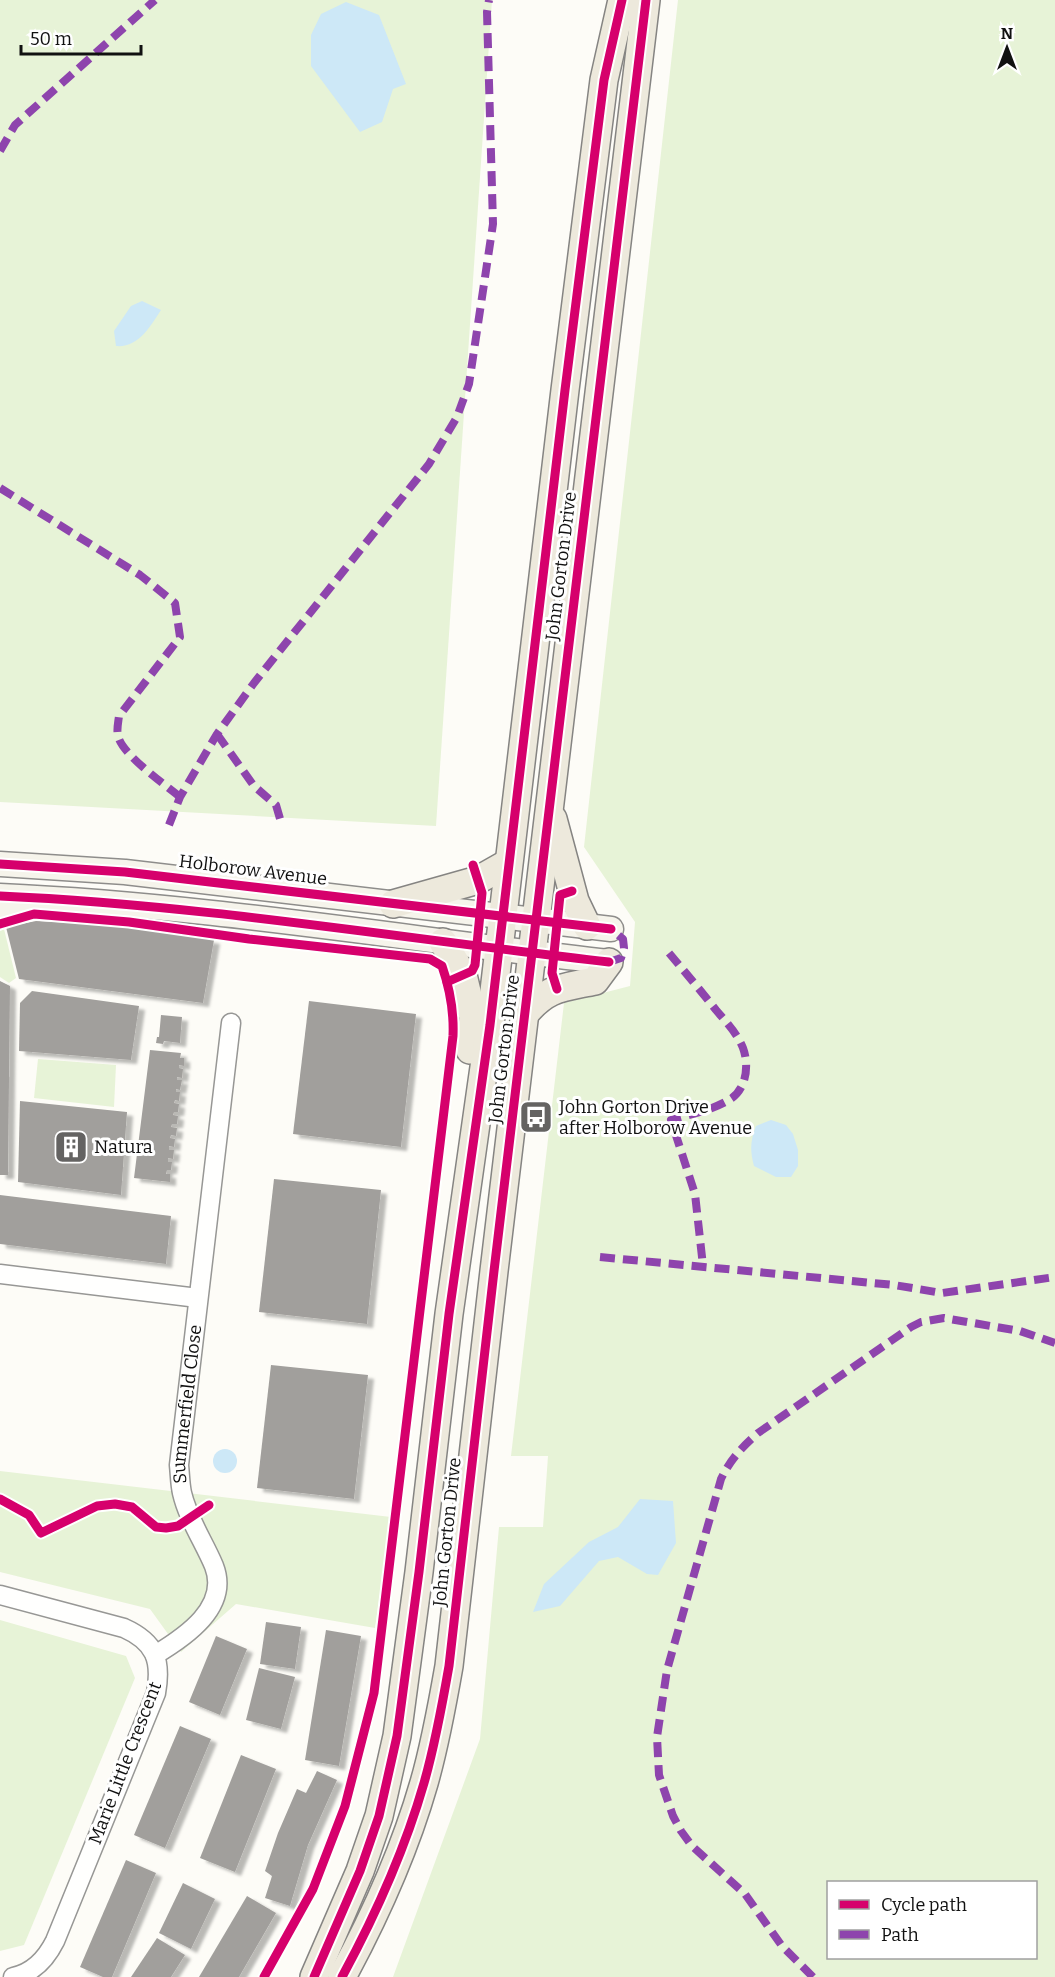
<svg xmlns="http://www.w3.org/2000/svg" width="1055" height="1977" viewBox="0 0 1055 1977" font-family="Bitter,serif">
<defs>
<filter id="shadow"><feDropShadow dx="6" dy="4" stdDeviation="1.5" flood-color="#0004"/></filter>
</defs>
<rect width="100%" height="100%" fill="#fdfcf7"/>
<g fill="#e7f3d7" fill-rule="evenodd">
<path d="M0,0H492L436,826L0,802Z"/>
<path d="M678,0H1055V1977H393L480,1739L499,1527H543L548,1456H511L564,1003L630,986L635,922L584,847ZM828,1882H1036V1958H828Z"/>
<path d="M4,929L16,978L9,983L0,977V931Z"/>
<path d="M38,1059L116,1065L114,1107L34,1098Z"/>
<path d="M0,1471L391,1517L375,1628L236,1604L181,1652L150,1609L0,1572Z"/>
<path d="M0,1620L126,1656L135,1678L24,1945L0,1951Z"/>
</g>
<g fill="#cde8f7">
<path d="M346,2L379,15L406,84L393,89L382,122L360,132L311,66V35L321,14Z"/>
<path d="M142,301L161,310C150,327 138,348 116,346L114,331L131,306Z"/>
<path d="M771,1120L786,1125L793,1134L798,1150V1166L791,1177H776L754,1166C750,1151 750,1141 756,1126Z"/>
<circle cx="225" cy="1461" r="12"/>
<path d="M640,1499L673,1501L676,1543L658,1575L647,1574L618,1557L599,1561L560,1606L533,1612L544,1584L589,1542L618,1527Z"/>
</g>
<g fill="#a19f9c" filter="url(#shadow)">
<path d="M36,921L113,925L214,940L203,1003L19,979L6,927Z"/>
<path d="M0,981L10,986L8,1175H0Z"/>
<path d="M32,991L139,1006L131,1060L19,1051L20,1003Z"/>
<path d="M309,1001L416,1014L401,1147L293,1134Z"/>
<path d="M161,1015L182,1017L180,1043L164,1041L163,1044L156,1043L157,1037H159Z"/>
<path d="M150,1050L181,1053L180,1058H184V1066L179,1065V1068L183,1069L182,1078L177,1077V1080H182L180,1090L176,1089V1092H180L179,1101L175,1100L174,1103L179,1104L178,1112H174L173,1115L178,1116L177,1124H172L171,1127L177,1128L176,1136L171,1135L170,1138L175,1139L174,1147L169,1146V1150H174L173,1159L168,1158V1162H172L171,1170H167L166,1174H170V1182L134,1178Z"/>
<path d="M20,1101L127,1112L121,1195L18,1182Z"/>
<path d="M274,1179L381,1190L367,1324L259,1312Z"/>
<path d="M0,1195L171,1216L166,1264L0,1244Z"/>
<path d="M271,1365L368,1375L354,1499L257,1488Z"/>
<path d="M266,1622L301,1627L295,1669L260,1664Z"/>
<path d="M326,1630L361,1636L339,1766L305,1760Z"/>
<path d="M216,1636L247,1649L220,1715L189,1702Z"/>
<path d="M259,1668L295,1677L281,1729L246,1720Z"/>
<path d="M180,1726L211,1739L165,1848L134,1835Z"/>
<path d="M241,1755L276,1769L235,1872L200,1858Z"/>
<path d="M317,1771L337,1780L308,1845L290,1906L265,1898L272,1876L265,1871L278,1833L297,1789L306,1793Z"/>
<path d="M126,1860L156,1873L112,1977H103L80,1967Z"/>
<path d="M183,1883L215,1899L191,1949L159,1933Z"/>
<path d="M247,1896L276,1913L239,1977H199Z"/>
<path d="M157,1938L185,1955L171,1977H131Z"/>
</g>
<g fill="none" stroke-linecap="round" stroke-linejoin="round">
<defs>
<g id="street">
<path d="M0,1274L198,1298"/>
<path d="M0,1595L124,1628C155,1642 162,1660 156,1693L55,1941C46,1959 33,1973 13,1977"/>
<path id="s1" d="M155,1655C185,1637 230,1607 214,1566C204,1542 188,1519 182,1493C180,1484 180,1474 179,1465L231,1023"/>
</g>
<g id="secondary">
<path d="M0,864L125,872L611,929"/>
<path d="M0,896C204,905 406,939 609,962"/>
<path d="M0,914L35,902"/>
</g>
<g id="primary">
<path d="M553,819L575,901L587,926"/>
<path d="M393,904L478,880L508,863"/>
<path d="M443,942L463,975L473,1017L470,1050"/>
<path d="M524,1015C547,987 562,988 595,981L609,962"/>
<path d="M314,1977L360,1871L379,1816L397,1736L419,1572L449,1314L490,1025L565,390L604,80L622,0"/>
<path d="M342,1977C375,1916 405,1849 424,1783C435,1745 442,1706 449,1666L494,1271L646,0"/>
</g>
</defs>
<use href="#street" stroke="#979795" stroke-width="21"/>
<use href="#secondary" stroke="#8e8d8b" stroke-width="27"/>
<use href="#primary" stroke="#858482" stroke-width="30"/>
<use href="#street" stroke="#fffffe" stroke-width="18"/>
<use href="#secondary" stroke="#f6f4eb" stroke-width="24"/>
<use href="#primary" stroke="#ede9dc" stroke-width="27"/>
<g stroke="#8e44ad" stroke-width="8" stroke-dasharray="15 8" stroke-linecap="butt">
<path d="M0,151L15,125L155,0"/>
<path d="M0,488L140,575L175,603L180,637L119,716C118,724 116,731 119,739C126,757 164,784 180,797"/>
<path d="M217,734L254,786L276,805L281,822"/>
<path d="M169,825L180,797L217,734L254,683L429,464L457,417L469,384L493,224L487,12L489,0"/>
<path d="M669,953C685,972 701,991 716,1010C726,1022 737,1033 743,1048C749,1064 747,1087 732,1098C714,1110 691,1114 671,1120L695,1194L703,1266"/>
<path d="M609,962L621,958L624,948L623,939L611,929"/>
<path d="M600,1257L894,1285L942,1293L1055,1277"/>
<path d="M813,1977L782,1946L745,1894L692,1846L681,1831L673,1816L659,1775L657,1737L667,1670L721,1479C730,1460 742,1447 758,1433L911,1327L921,1322L944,1318L1020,1331L1055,1343"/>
</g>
<defs>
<g id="cycleway">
<path d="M0,864L125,872L611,929"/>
<path d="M0,896C204,905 406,939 609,962"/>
<path d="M0,924L34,914L129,922L249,939L430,959L442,966C450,989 454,1011 453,1036L374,1693L345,1806L313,1889L264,1977"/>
<path d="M447,982L472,971L475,965L482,893L473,865"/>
<path d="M557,989L552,973L560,895L572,891"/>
<path d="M0,1499L29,1515L41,1533L97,1506L115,1504L132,1507L156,1527L166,1528L178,1526L209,1505"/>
<path d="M314,1977L360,1871L379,1816L397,1736L419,1572L449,1314L490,1025L565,390L604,80L622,0"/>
<path d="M342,1977C375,1916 405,1849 424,1783C435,1745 442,1706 449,1666L494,1271L646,0"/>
</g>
</defs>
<use href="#cycleway" stroke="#fff" stroke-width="13"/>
<use href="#cycleway" stroke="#d6006c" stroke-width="9"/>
</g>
<defs>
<symbol id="bus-square" viewBox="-11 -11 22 22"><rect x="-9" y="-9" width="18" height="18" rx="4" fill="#646362" stroke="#fff"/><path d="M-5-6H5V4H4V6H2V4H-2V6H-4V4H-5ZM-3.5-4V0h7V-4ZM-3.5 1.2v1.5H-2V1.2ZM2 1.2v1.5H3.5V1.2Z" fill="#fff"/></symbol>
<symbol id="building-square" viewBox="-11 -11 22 22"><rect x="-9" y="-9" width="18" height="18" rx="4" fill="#646362" stroke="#fff"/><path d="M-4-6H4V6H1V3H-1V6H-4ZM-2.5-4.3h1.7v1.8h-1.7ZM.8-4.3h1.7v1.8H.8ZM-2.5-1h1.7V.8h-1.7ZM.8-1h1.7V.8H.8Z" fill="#fff"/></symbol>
</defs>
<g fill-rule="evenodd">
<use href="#bus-square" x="517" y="1098" width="38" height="38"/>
<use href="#building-square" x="52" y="1128" width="38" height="38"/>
</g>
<g text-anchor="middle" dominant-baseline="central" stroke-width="6" stroke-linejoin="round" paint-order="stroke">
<g font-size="18" fill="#111" stroke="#fff">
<text transform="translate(561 566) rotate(-83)">John Gorton Drive</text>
<text transform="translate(253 870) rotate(7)">Holborow Avenue</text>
<text transform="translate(504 1049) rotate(-83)">John Gorton Drive</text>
<text stroke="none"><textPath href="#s1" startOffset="286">Summerfield Close</textPath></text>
<text transform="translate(447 1532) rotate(-84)">John Gorton Drive</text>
<text transform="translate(125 1763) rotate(-69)">Marie Little Crescent</text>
</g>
<g font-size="18" fill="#111" stroke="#fff" text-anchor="start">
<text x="559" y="1107">John Gorton Drive<tspan x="559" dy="21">after Holborow Avenue</tspan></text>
<text x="94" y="1147">Natura</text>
</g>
</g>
<rect x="827" y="1881" width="210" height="78" fill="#ffffff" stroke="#a0a0a0" stroke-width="1.5"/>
<rect x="839" y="1900" width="30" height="9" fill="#d6006c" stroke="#a0a0a0" stroke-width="1.5"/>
<text x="881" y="1911" font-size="18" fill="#111111">Cycle path</text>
<rect x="839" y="1930" width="30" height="9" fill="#8e44ad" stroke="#a0a0a0" stroke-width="1.5"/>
<text x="881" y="1941" font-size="18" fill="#111111">Path</text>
<g transform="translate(1007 48)" stroke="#ffffff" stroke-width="4.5" paint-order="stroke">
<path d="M0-4.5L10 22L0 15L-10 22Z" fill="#111111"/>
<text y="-9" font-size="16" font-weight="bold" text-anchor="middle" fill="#111111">N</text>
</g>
<path d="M21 45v9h120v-9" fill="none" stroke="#111111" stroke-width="3"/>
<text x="30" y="45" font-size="18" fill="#111111" stroke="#ffffff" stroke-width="4.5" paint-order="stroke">50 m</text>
</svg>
